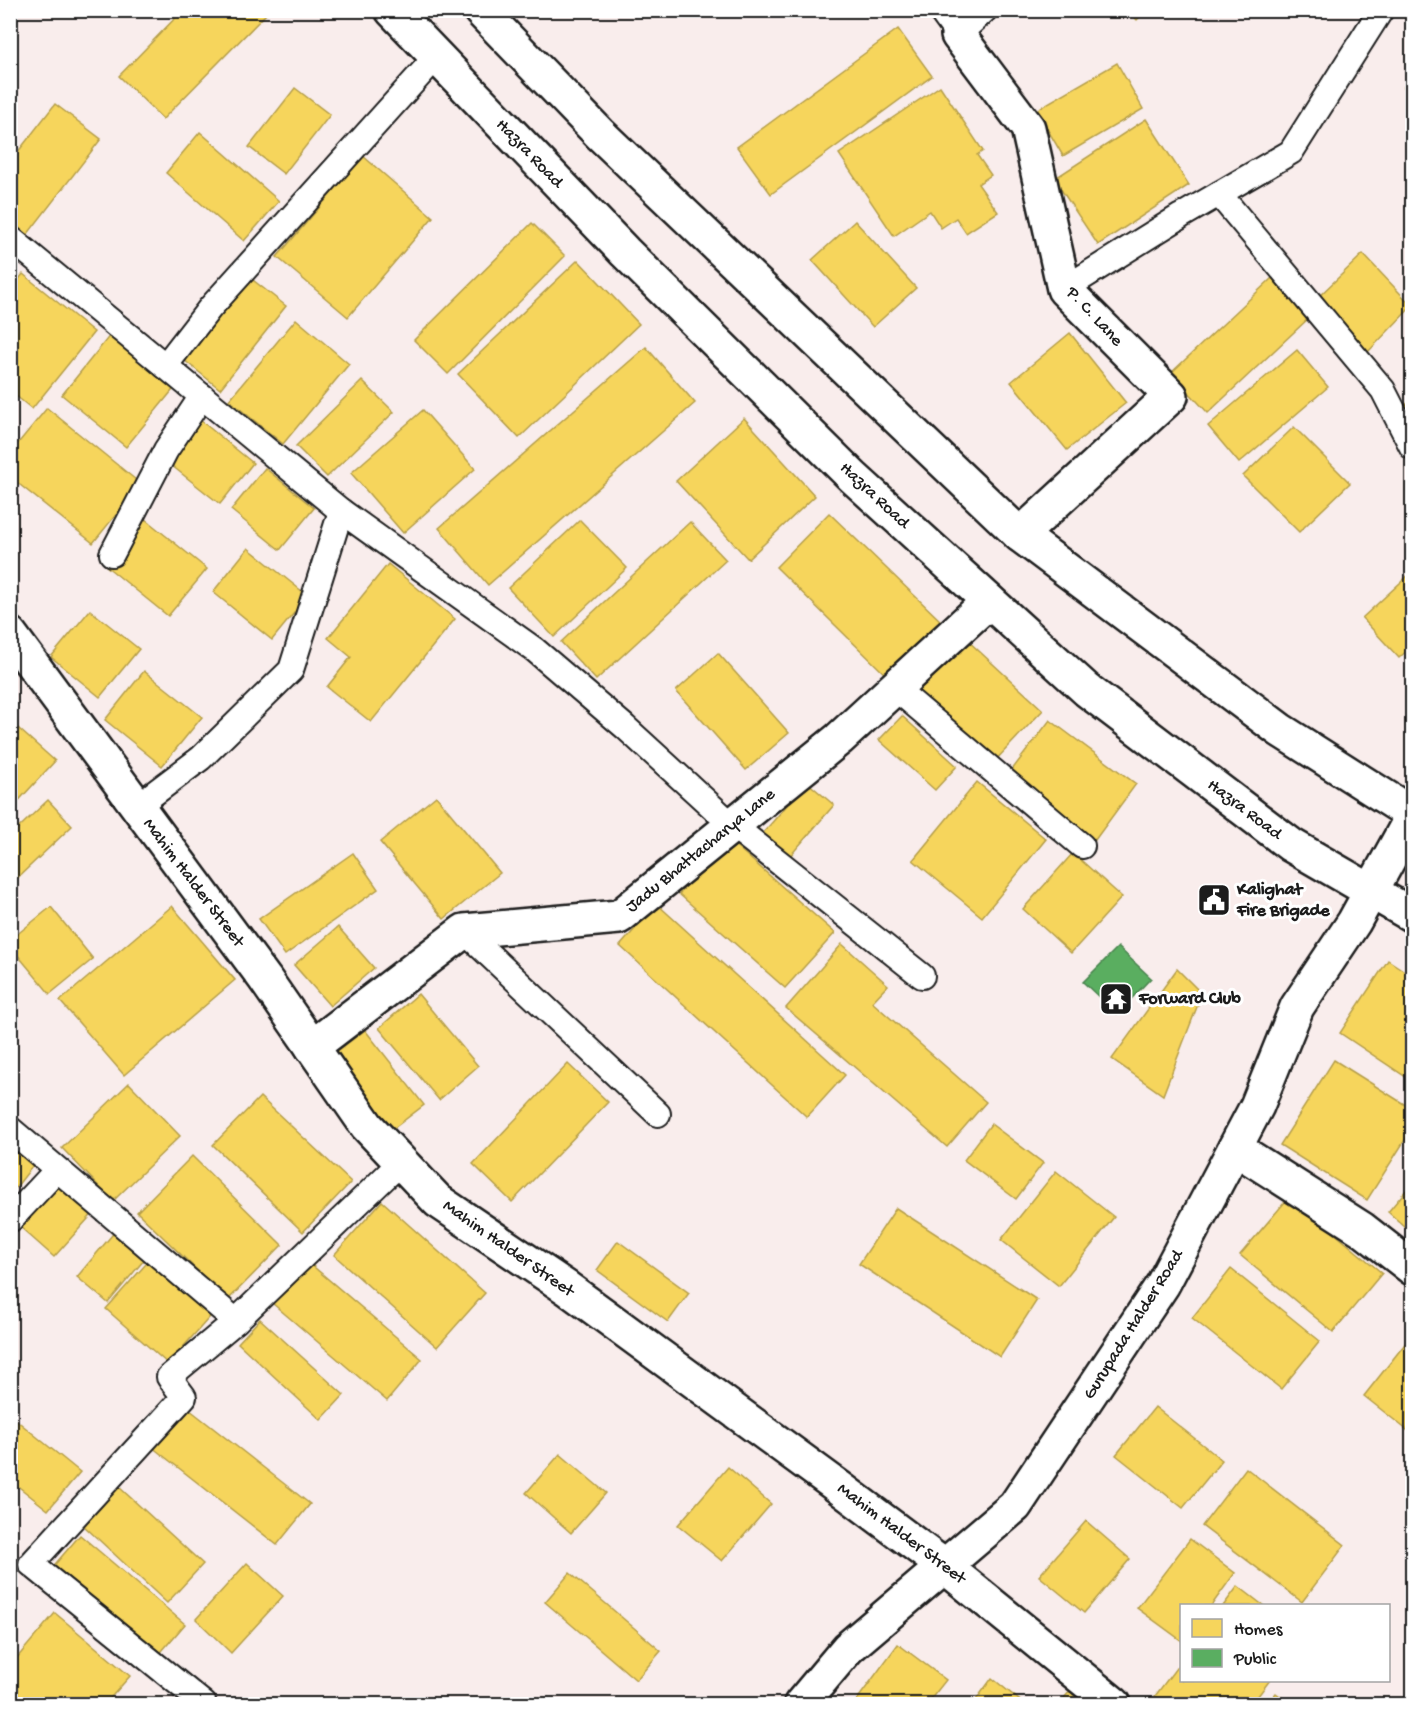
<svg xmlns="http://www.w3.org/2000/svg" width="1423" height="1715" viewBox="0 0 1423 1715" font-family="'Gochi Hand',sans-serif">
<rect width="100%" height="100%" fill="#f9edec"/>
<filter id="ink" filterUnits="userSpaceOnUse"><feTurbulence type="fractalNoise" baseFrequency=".0167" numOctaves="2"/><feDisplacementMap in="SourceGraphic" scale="12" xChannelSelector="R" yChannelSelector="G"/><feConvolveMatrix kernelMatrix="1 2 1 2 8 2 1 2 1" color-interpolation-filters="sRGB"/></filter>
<g filter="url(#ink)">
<g fill="#f6d55c" stroke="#b59e49" stroke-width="1.5">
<path d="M183,10H270L163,119L119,76Z"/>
<path d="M1128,10H1146L1137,20Z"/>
<path d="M898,29L932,76L771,194L737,147Z"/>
<path d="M1117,63L1143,109L1063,156L1036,110Z"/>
<path d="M1412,78V95L1404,87Z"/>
<path d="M940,86L983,151L977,155L991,175L978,184L998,212L966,233L956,218L941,228L930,211L894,236L839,154Z"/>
<path d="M295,88L330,115L284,174L249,147Z"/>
<path d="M55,104L101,139L27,235L10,223V162Z"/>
<path d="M1146,119L1189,185L1098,245L1054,179Z"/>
<path d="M200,132L279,201L244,241L166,173Z"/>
<path d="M363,156L433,217L348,317L277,257Z"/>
<path d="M855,221L916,288L873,327L812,260Z"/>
<path d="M532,223L565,256L448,374L414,340Z"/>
<path d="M1363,254L1412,306L1367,353L1315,300Z"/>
<path d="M578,260L639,324L519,438L458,374Z"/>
<path d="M244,273L286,306L220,389L179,356Z"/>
<path d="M23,274L94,332L32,409L10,391V290Z"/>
<path d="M1272,278L1310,317L1208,413L1171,373Z"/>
<path d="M296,319L349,364L283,444L229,400Z"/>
<path d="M1070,333L1126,403L1067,450L1011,382Z"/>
<path d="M111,334L176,386L126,447L62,395Z"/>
<path d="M646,347L695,403L488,585L439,528Z"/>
<path d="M1297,350L1328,387L1239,463L1208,426Z"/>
<path d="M362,381L394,412L327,477L296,446Z"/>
<path d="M1412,398V420L1401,411Z"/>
<path d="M47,408L141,484L93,543L10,477V453Z"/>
<path d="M423,410L475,469L403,533L351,473Z"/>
<path d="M744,418L815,496L748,559L676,481Z"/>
<path d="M200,420L253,463L220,504L167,462Z"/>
<path d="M1294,427L1350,483L1299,532L1243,476Z"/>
<path d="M265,468L314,508L280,550L231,510Z"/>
<path d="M829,513L944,624L890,679L776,567Z"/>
<path d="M145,519L207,569L168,616L106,566Z"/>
<path d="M580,520L627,568L554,637L508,588Z"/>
<path d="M690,522L726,560L596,680L561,642Z"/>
<path d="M248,548L308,596L272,640L213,592Z"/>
<path d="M388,564L455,619L371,722L327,687L351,657L328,638Z"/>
<path d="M1412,572V646L1399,658L1362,618Z"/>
<path d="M90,610L139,649L100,697L51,657Z"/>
<path d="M966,639L1043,710L992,764L916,693Z"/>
<path d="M718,653L789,733L746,770L676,691Z"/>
<path d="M144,671L202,717L162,766L105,720Z"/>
<path d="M902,716L957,766L935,790L879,740Z"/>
<path d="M1050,720L1136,784L1095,840L1008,775Z"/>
<path d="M10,721L55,761L10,810Z"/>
<path d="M807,782L834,805L790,856L763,833Z"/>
<path d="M977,782L1046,839L982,917L913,860Z"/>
<path d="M436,796L500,873L444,919L380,842Z"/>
<path d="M48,800L72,826L10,885V836Z"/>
<path d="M728,839L835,933L785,988L679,894Z"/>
<path d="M353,853L378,889L285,955L259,919Z"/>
<path d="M1073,853L1122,897L1071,953L1023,909Z"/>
<path d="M657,904L845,1075L807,1117L620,946Z"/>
<path d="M172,906L235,980L124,1075L60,1001Z"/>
<path d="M51,907L93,959L50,994L10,946V940Z"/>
<path d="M338,927L374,968L330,1006L294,965Z"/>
<path d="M842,944L888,985L872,1002L986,1102L947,1147L786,1008Z"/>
<path d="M1388,960L1412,976V1081L1340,1033Z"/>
<path d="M1177,969L1202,994L1163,1095L1112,1059Z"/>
<path d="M418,994L478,1066L439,1100L379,1028Z"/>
<path d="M365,1030L424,1105L385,1135L327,1059Z"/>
<path d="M1334,1060L1412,1109V1129L1367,1200L1280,1145Z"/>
<path d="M568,1064L608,1102L512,1202L473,1164Z"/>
<path d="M129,1083L180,1136L113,1201L62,1148Z"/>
<path d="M260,1097L351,1182L303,1232L213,1145Z"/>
<path d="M991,1124L1043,1163L1016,1199L964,1160Z"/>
<path d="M10,1144L35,1163L10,1195Z"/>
<path d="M192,1156L282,1245L228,1300L137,1212Z"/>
<path d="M1056,1171L1114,1217L1059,1286L1001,1240Z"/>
<path d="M60,1179L96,1210L54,1257L19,1226Z"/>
<path d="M1412,1183V1233L1388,1212Z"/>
<path d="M1290,1196L1382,1273L1333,1332L1240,1255Z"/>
<path d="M382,1201L485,1293L437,1347L334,1255Z"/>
<path d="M896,1208L1037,1300L1000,1357L859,1264Z"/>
<path d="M117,1229L149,1254L108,1303L77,1277Z"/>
<path d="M618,1241L689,1293L668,1322L597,1270Z"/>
<path d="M154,1255L216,1310L168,1364L106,1309Z"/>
<path d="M308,1262L422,1359L387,1401L272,1303Z"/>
<path d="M1231,1269L1320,1341L1281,1389L1192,1318Z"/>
<path d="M260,1319L344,1395L321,1420L238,1343Z"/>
<path d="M1412,1335V1434L1364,1396Z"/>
<path d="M185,1406L310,1504L277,1545L152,1447Z"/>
<path d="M1155,1407L1222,1460L1183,1508L1116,1455Z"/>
<path d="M10,1415L80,1472L48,1510L10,1480Z"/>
<path d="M560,1454L606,1493L571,1533L526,1493Z"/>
<path d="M728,1467L771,1504L722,1561L678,1525Z"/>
<path d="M1246,1468L1345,1545L1302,1602L1202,1526Z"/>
<path d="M119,1487L203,1564L167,1603L84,1526Z"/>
<path d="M1086,1521L1130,1559L1084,1613L1039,1576Z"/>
<path d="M80,1535L185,1624L156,1658L51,1569Z"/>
<path d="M1190,1539L1235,1573L1211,1606H1182V1641L1137,1608Z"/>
<path d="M247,1563L283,1596L231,1653L196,1619Z"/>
<path d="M570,1573L661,1651L636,1680L545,1602Z"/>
<path d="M1238,1586L1264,1606H1223Z"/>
<path d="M55,1613L130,1676L105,1704H10V1666Z"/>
<path d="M898,1644L946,1680L927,1704H854Z"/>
<path d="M1182,1660V1680H1270L1252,1704H1166L1155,1696Z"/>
<path d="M992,1678L1024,1704H973Z"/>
<path d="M1075,1685L1101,1704H1059Z"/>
<path d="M1276,1693L1291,1704H1267Z"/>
</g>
<path fill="#5aae61" stroke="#47824c" stroke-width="1.5" d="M1118,947L1151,978L1117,1014L1083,982Z"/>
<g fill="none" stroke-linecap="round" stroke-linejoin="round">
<defs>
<g id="lane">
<path d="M940,10L958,35L985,10"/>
<path d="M1219,194L1383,390L1412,447"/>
<path d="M10,238L341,511L535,650L625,727L732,825L922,976"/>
<path d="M1064,289L1181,216L1291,152L1381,10"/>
<path d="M165,366L210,308L436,57"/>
<path d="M112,554L166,450L202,396"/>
<path d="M895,688L1082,846"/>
<path d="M136,807L201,758L291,670L341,511"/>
<path d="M464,931L658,1114"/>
<path d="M10,1129L236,1321"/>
<path d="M10,1220L57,1170"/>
<path d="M204,1704L31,1564L184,1397L169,1377L236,1321L401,1162"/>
</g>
<g id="street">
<path d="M958,35L1028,128L1064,289L1171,396L1020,535"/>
<path d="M10,634L265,979L367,1126L438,1201L567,1288L840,1488L944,1566L1114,1704"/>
<path d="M312,1047L464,931L619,917L839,739L989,601"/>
<path d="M1235,1148L1362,1229L1412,1268"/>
<path d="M801,1704L848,1648L1015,1506L1163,1284L1257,1106L1297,1007L1354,922L1412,817"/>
</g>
<g id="secondary">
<path d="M392,10L625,252L853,477L1087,690L1291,845L1412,915"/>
<path d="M480,10L600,134L1020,535L1280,730L1412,814"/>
</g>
</defs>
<use href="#lane" stroke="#1c1c1c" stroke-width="28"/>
<use href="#street" stroke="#1c1c1c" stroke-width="38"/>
<use href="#secondary" stroke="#1c1c1c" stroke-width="38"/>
<use href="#lane" stroke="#fff" stroke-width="24"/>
<use href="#street" stroke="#fff" stroke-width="33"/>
<use href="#secondary" stroke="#fff" stroke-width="33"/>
</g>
</g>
<defs>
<symbol id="civic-square" viewBox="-11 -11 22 22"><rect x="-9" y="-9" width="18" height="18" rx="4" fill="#1c1c1c" stroke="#fff"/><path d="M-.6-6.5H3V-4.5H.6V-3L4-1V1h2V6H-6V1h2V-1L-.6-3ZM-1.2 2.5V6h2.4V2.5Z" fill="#fff"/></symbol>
<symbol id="temple-square" viewBox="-11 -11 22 22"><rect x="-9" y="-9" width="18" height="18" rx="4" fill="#1c1c1c" stroke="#fff"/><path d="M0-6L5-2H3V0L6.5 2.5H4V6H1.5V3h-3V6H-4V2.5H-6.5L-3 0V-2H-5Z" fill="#fff"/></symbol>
</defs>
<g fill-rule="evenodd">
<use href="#civic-square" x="1195" y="881" width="38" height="38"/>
<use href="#temple-square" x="1097" y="980" width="38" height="38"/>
</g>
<g text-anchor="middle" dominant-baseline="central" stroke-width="6" stroke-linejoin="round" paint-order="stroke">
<g font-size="18" fill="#1c1c1c" stroke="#fff">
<text transform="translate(529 154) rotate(46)">Hazra Road</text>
<text transform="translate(1094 317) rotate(47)">P. C. Lane</text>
<text transform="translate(874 496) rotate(43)">Hazra Road</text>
<text transform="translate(1244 810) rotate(37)">Hazra Road</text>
<text transform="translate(701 851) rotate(-39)">Jadu Bhattacharya Lane</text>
<text transform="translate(193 883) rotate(53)">Mahim Halder Street</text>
<text transform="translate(508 1249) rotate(35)">Mahim Halder Street</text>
<text transform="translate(1134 1325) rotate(-58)">Gurupada Halder Road</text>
<text transform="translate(901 1534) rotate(37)">Mahim Halder Street</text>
</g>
<g font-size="18" font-weight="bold" fill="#1c1c1c" stroke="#fff" text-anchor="start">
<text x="1237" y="890">Kalighat<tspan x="1237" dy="21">Fire Brigade</tspan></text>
<text x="1139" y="999">Forward Club</text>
</g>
</g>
<rect width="1423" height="1715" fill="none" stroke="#fff" stroke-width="36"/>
<rect x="18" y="18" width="1387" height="1679" fill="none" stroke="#1c1c1c" stroke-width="2" filter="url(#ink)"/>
<rect x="1180" y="1604" width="210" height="78" fill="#ffffff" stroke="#a4a4a4" stroke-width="1.5"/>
<rect x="1192" y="1619" width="30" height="18" fill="#f6d55c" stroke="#a4a4a4" stroke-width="1.5"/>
<text x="1234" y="1634" font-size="18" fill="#1c1c1c">Homes</text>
<rect x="1192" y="1649" width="30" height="18" fill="#5aae61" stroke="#a4a4a4" stroke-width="1.5"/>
<text x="1234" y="1664" font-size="18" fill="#1c1c1c">Public</text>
</svg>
